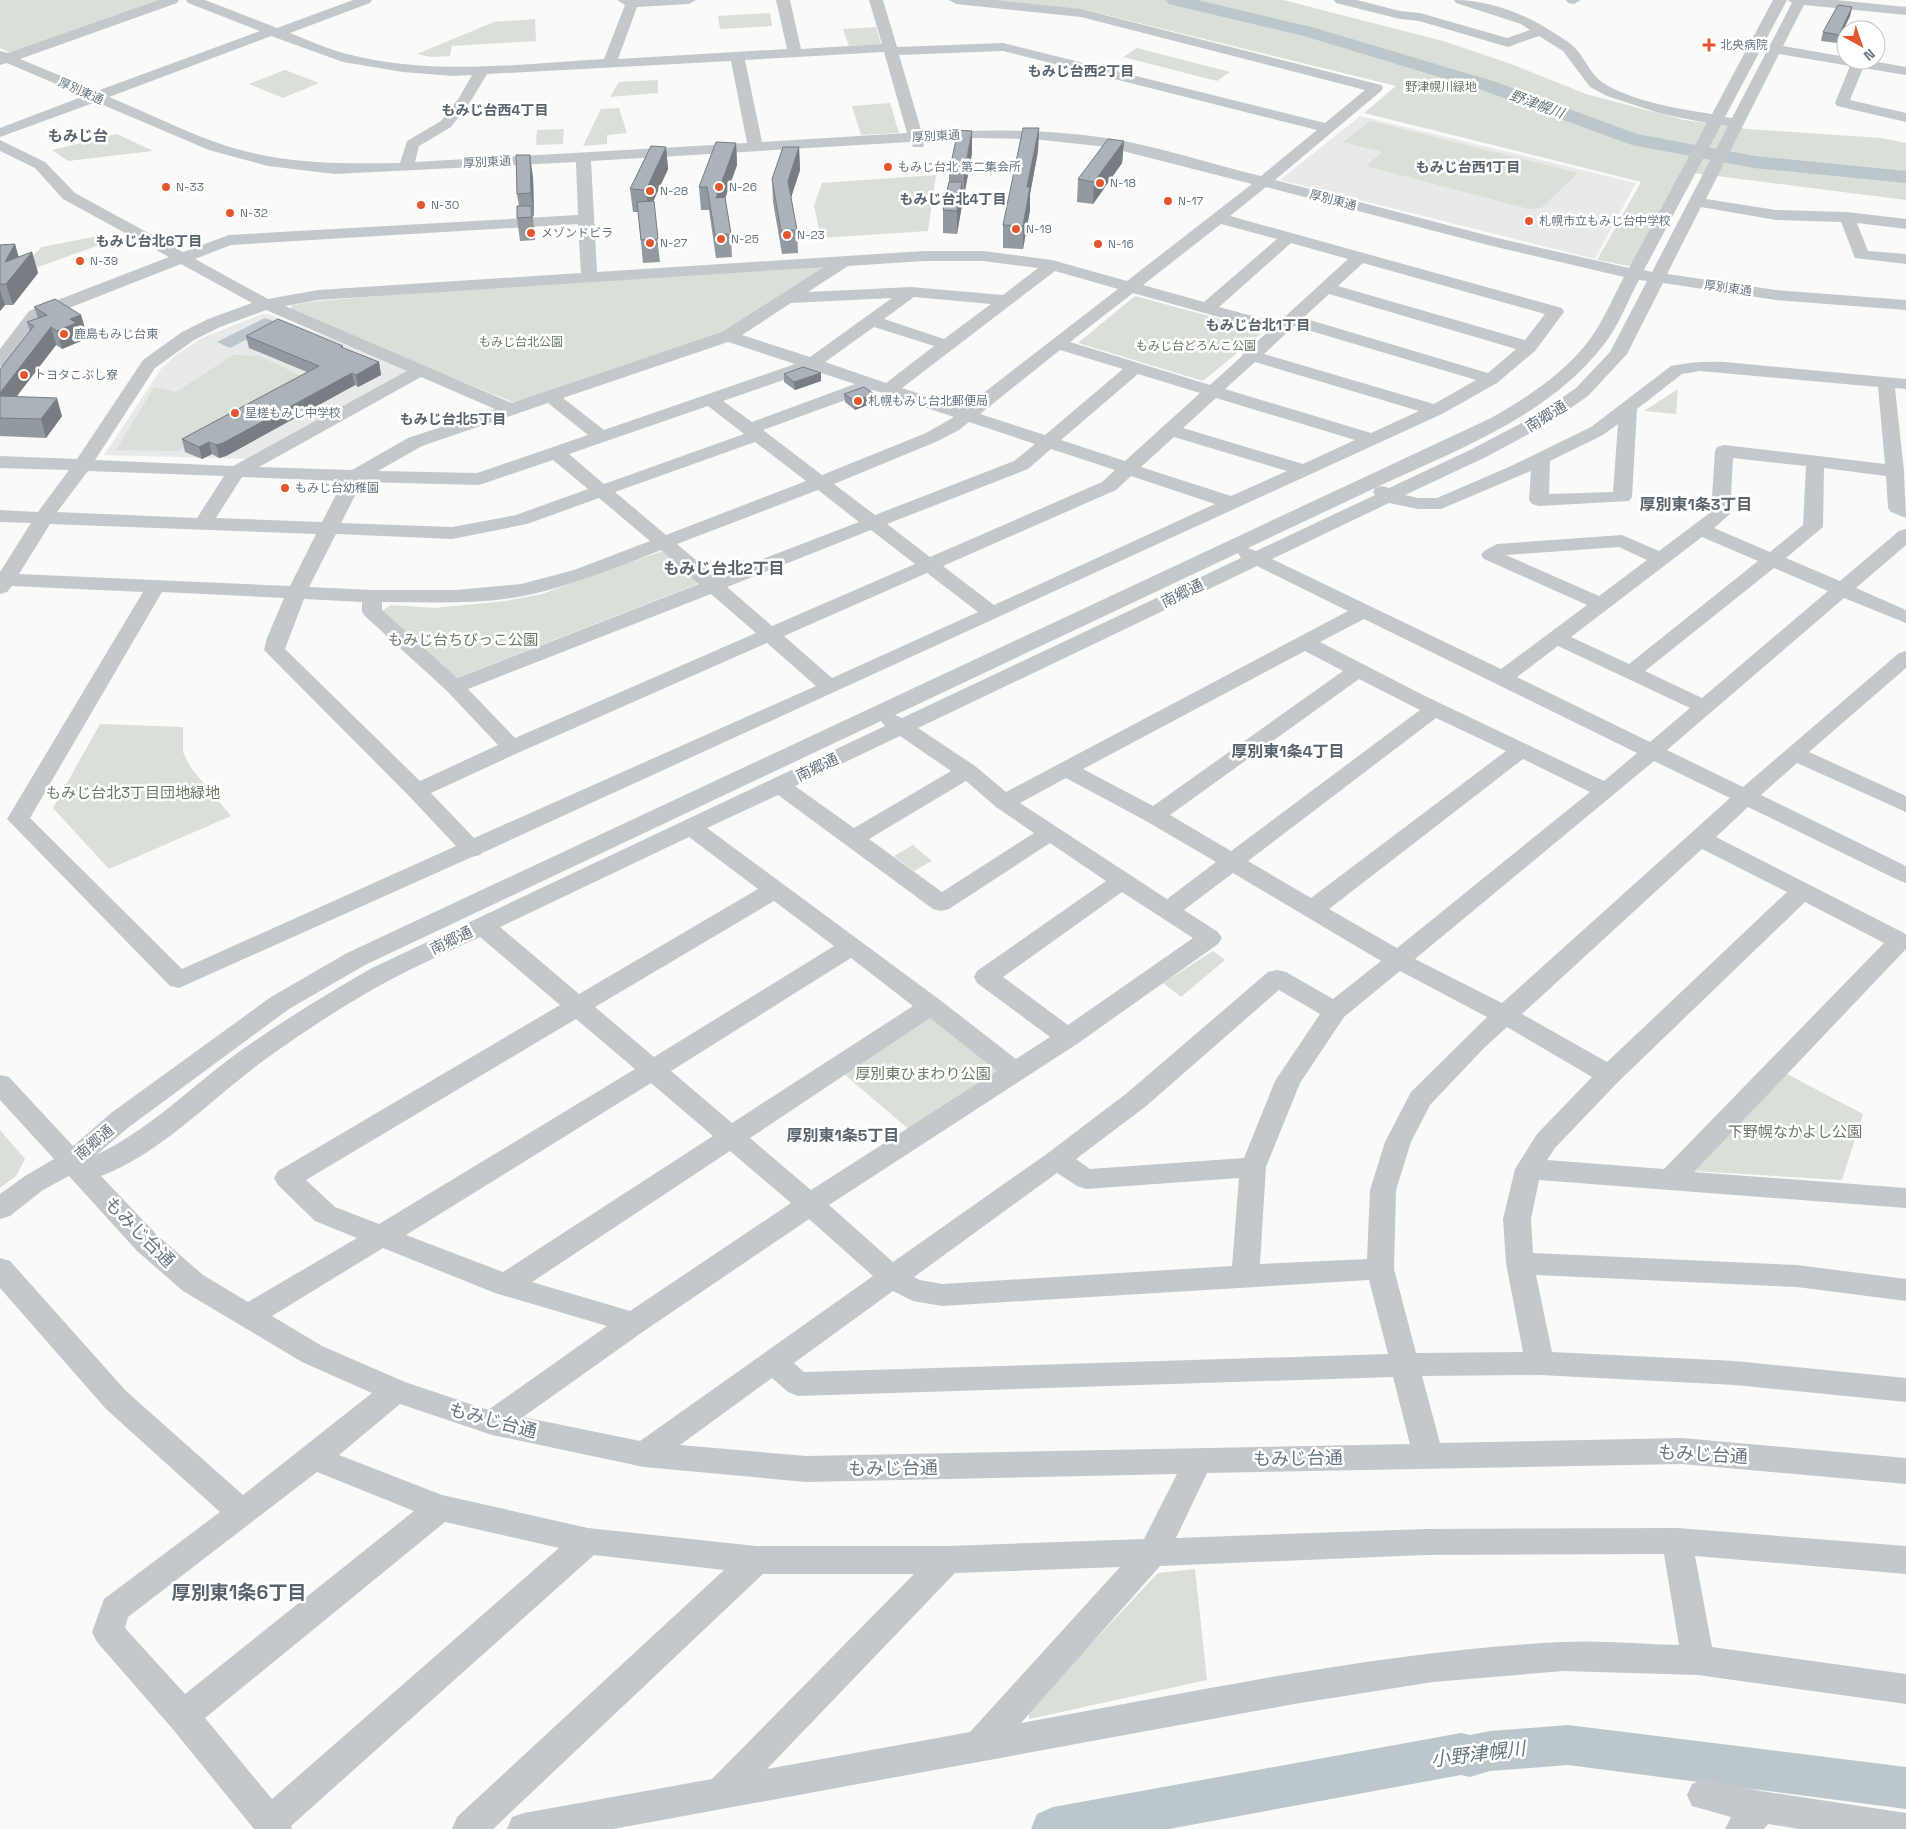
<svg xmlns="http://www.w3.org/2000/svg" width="1906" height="1829" viewBox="0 0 1906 1829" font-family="'Space Grotesk','Noto Sans JP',sans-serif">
<rect width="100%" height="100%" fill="#fafaf8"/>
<g fill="#e8e9e9">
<path d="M1360,116L1636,183L1595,259L1280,180Z"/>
<path d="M262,314H268L415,371L253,459L104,455L161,369L176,355L202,338Z"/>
</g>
<g fill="#dadfd7">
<path d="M0,0H168L13,54L0,48Z"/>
<path d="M981,0H1283L1443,41L1511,64L1586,94L1684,120L1747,129L1881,138L1906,143V200L1685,172L1641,256L1629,266L1597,260L1641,182L1364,113L1396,86L1086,10Z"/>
<path d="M770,13L772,26L720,29L718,16Z"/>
<path d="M535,19L536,41L452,46L450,56L431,57L417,54L494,22Z"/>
<path d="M876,27L881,44L849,46L843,29Z"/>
<path d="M1137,48L1230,72L1217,81L1123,57Z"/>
<path d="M285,70L319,83L283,98L249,84Z"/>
<path d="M658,80V93L610,97L619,82Z"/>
<path d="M890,103L899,133L861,135L852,106Z"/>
<path d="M619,108L627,133L607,135V144L583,146L601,109Z"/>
<path d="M1370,121L1578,173L1541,208L1529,209L1366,166L1382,152L1343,142Z"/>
<path d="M564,129L563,144L536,145L537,130Z"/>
<path d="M117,134L153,151L68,161L52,150Z"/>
<path d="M936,175L928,231L821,238L814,206L822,183Z"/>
<path d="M98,236L108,242L35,268L26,262L42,247Z"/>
<path d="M839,264L727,336L515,403L289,311L292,305L318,301L525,284Z"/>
<path d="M1135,296L1264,331L1203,381L1078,343Z"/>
<path d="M233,355L260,356L303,377L302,385L179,451L116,450L154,387L176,392Z"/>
<path d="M1678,389L1676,414L1644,411Z"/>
<path d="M662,551L700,583L456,678L382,611L391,605L434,608L506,601L542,594Z"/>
<path d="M100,724L183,727V752L191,768L231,816L109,869L53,808Z"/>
<path d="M913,845L932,861L914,871L894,856Z"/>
<path d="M1213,951L1225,960L1181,997L1163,983Z"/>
<path d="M932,1016L1005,1070L912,1132L844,1074Z"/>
<path d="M1785,1073L1863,1114L1842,1180L1693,1171Z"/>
<path d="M0,1130L25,1159L16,1176L0,1188Z"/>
<path d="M1195,1569L1207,1680L1029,1719V1710L1158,1573Z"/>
</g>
<path fill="#bbc7cb" d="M265,318L279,323L230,348L217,342Z"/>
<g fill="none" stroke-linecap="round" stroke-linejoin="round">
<g fill="#bbc7cb" fill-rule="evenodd">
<path d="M1166,0H1197L1315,28L1496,82L1637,134L1754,156L1906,171V183L1754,168L1632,145L1482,90L1304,36L1169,4Z"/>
<path d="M1568,1725L1906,1767V1809L1568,1765L1490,1771L1470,1777L1461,1775L1169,1829H1031L1037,1814L1053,1807L1461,1733L1470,1735L1490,1731Z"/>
</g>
<g fill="#c3c8cc" fill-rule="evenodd">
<path d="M159,0H179L177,3L20,59L97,91L260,31L188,3L186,0H205L277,28L353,0H372L370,3L290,33C308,40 327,49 347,54C430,76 519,64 604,59L625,5L617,0H696L689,4L637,7L618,59L787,49L776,0H790L801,49L882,44L869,0H883L897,47L1003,43L1325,123L1365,90L1081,17L956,4L949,0H995L1081,9L1381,85L1383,88L1381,91L1275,180L1497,238L1629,268L1707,123L1662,114L1607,96L1590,87L1563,51L1539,36L1508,47L1419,21L1400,19L1336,3L1334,0H1357L1400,11L1420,13L1507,38L1530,30L1521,24L1456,3L1454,0C1490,0 1525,14 1554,33C1560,37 1568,41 1573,46C1584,56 1590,74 1602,82C1630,101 1679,109 1712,114L1773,0H1787L1725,117L1732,118L1792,3L1788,0H1836L1906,7V15L1804,5L1783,46L1846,57V60H1866L1906,67V75L1863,68L1850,100L1906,113V122L1837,106L1835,103L1850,66L1779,54L1706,199L1776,210L1847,212L1906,219V229L1857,223L1868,251L1906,254V264L1855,258L1841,222L1776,220L1701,207L1667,274L1776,290L1906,300V310L1776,300L1663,283L1627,354L1588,396L1549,423L1486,457L1405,495L1418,498H1437L1511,466L1591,427L1671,366C1689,362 1706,361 1725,362L1906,379V389L1895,388L1904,471L1906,518L1891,512L1888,508L1886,476L1824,468L1823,527L1786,558L1840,581L1899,531L1906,529V545L1856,588L1906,610V623L1844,598L1667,750L1743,787L1899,653L1906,651V668L1809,752L1906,796V812L1797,763L1761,795L1906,866V883L1898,880L1748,807L1716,837L1906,934V949L1694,1172L1906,1188V1208L1539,1180L1531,1219L1533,1253L1797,1265L1906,1279V1301L1797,1287L1536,1275L1552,1352L1735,1361L1906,1378V1402L1735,1385L1540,1375L1422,1376L1440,1443L1682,1438L1906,1458V1484L1682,1464L1207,1473L1176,1538L1425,1529L1677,1528L1906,1546V1574L1695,1556L1712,1647L1906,1674V1704L1698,1675L1564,1671L1433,1682L1294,1704L613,1829H507L512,1817L524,1813L712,1779L914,1574H763L493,1829H452L457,1817L724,1570L594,1555L291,1826L292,1829H254L171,1727L97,1642L92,1632L104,1599L220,1512L106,1409L0,1288V1258L10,1261L126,1391L243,1495L372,1393L302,1362L183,1291L137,1251L69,1176L43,1190L10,1216L0,1219V1194L25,1176L54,1159L0,1100V1075L9,1077L73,1146L111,1113L271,997L347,953L1491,418C1528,397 1565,373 1590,339C1604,320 1613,297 1624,277L1488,245L1266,187L1230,216L1562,308L1564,312L1535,351L1497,383L1442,414L482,853L480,855L472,857L179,988L170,986L7,819L143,592L12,586L7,592L0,594V572L31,523L0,522V510L38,512L69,470L0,468V456L77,459L143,360L182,332L208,319L252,303L181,264L41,319L6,365L0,366V349L29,311L169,257L63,199L35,168L0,151V140L45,162L75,193L183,252L229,235L578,215L576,162L335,174L268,166L209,150L96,102L0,137V128L84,96L7,63L0,65V51L8,53ZM271,36L343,62L403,72L453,76L472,75L459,98L441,121L407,141L400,163C339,164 276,164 218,143C181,130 146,112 109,97ZM1003,51L1317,130L1261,176C1215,165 1170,150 1124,141C1057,129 990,129 922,133L899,55ZM884,52L907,133L762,142L745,60ZM731,61L747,143L415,162L419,146L451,127L472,99L487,74ZM1721,125L1728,126L1652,272L1644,270ZM976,138L1033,139L1107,147L1252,184L1127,281L1052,260L983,251H924L597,272L591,161L910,142L913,147H923L925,141ZM578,224L581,273L318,290L268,299L195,259L231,245ZM1221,224L1277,239L1204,302L1143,285ZM1291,243L1348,259L1278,323L1219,307ZM924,261H983L1038,268L1003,295L911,287L808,292L848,266ZM1363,263L1545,314L1525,340L1338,286ZM824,267L722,332L512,403L285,306L318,300ZM1055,271L1118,289L964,408L902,388ZM1639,280L1647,281L1610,352L1576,388L1537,415L1472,449L1389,488L1382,486L1375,488C1456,450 1549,417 1605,343C1619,325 1628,300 1639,280ZM1133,293L1269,331L1247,350L1244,351L1242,356L1210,385L1070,342ZM1329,294L1516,349L1488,373L1303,318ZM914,297L991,304L944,339L884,319ZM892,298L810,357L742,335L791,303ZM266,310L407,371L233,466L95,460L155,368L194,340L220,327ZM1294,326L1476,380L1434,404L1264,354ZM874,327L934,346L886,383L825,362ZM728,342L795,364L604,430L563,398ZM1060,350L1123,369L1045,435L980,414ZM1255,362L1419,411L1371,433L1225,389ZM812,370L855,384L752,422L723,401ZM1700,371L1878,387L1885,464L1724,445L1717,447L1715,451L1711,512L1659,551L1622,535L1497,544L1484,551L1481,555L1484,559L1587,605L1501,669L1272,559L1389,503L1418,509H1441L1531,471L1529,500L1532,504L1539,506L1629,501L1632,497L1637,409L1682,374ZM1138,374L1200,393L1125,461L1061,440ZM421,377L495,409L408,438L352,470L259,467ZM873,390L954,417L926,433L822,475L763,430ZM1216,398L1355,440L1303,464L1183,428ZM548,403L588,435L477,473L378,471L422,446ZM708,406L744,434L604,484L569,454ZM969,422L1035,444L1014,461L875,515L834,484L938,441L959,430ZM1618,424L1613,492L1549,494L1550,461L1603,435ZM1174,437L1287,471L1231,496L1141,467ZM755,442L806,481L666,535L615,492ZM1051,449L1115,470L1102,482L930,557L887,524L1028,469ZM1733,458L1806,466L1803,525L1770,552L1714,528L1730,514ZM553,460L588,489L516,515L452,527L341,523L362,482L479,485ZM88,471L224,476L197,518L57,512ZM1131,476L1215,504L994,605L943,566L1116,490ZM242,477L343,481L322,522L216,518ZM1375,488L1373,492L1375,495L1256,551L1248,548ZM818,490L859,522L716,577L677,544ZM599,498L650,541L574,570L521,584L456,590H372L309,587L336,534L452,539L527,524ZM50,524L316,534L290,586L19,574ZM871,530L915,564L772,626L727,587ZM1702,537L1758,561L1629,664L1571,637ZM1619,547L1647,560L1599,596L1506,555ZM661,550L699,584L457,678L382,610V602C429,602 477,605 523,596C571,586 616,568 661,550ZM1238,553L1241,558L902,718L895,715ZM1257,566L1348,611L1006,792L975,766L918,728ZM1774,568L1828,591L1702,698L1645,671ZM927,573L978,612L832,678L784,636ZM162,592L284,598L267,638L264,650L409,796L456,846L182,969L30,818ZM711,594L756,633L515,738L468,689ZM304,599L362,602V612L365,616L447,691L498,745L420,781L285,649ZM1364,619L1637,753L1604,781L1425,696L1320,642ZM767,643L816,686L474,838L431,793L520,752ZM1558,646L1690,708L1650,742L1517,677ZM1305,651L1343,671L1153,806L1083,769ZM1359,679L1420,710L1231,851L1170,815ZM1436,718L1506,751L1311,898L1248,861ZM881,721L885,726L372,968C323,996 274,1026 228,1060C185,1093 145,1132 96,1155L129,1127L289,1009L365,965ZM900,736L951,771L854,828L795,786ZM1523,759L1590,792L1397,948L1329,909ZM1654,761L1730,798L1502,1003L1415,959ZM1066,778L1146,821L1216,862L1167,899L1020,803ZM966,781L996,807L1034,833L942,892L869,839ZM778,795L933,909L941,911L949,909L1050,843L1106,881L977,971L974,977L977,983L1050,1037L1016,1059L940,1000L707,828ZM689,837L758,889L579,994L500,927ZM1702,849L1787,892L1607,1062L1522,1014ZM1233,873L1381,961L1333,999L1286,972L1277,970L1268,972L1127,1093L1048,1153L893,1262L829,1205L1077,1044L1218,944L1222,938L1218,932L1184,910ZM1122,892L1193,938L1068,1025L1003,977ZM774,901L834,946L654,1057L595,1007ZM1805,902L1884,943L1664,1169L1547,1160L1555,1148L1618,1082ZM480,937L560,1005L278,1171L274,1178L278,1185L315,1221L357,1238L248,1302L203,1275L157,1235L101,1176C162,1153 214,1096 267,1058C306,1030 346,1004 388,981C418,965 450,951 480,937ZM851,958L913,1006L732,1123L671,1071ZM1400,971L1487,1017L1411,1092L1385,1142L1370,1190L1367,1259L1260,1264L1266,1167L1300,1083L1344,1017ZM1279,990L1320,1014L1275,1081L1244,1158L1090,1169L1076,1159L1145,1107ZM930,1018L997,1071L811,1190L750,1138ZM576,1019L635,1069L379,1224L335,1207L306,1180ZM1507,1027L1592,1077L1537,1134L1515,1169L1503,1219L1506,1263L1523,1352L1416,1353L1394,1269L1396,1190L1411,1142L1430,1105L1484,1048ZM651,1083L713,1136L503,1272L406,1235ZM730,1151L791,1203L630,1311L532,1282ZM1057,1173L1077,1186L1086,1189L1239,1178L1232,1266L942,1284L920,1280L914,1277ZM809,1219L873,1276L640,1441L523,1417L644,1331ZM383,1248L495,1293L607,1326L488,1410L405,1382L322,1346L272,1316ZM1369,1280L1388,1354L804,1372L794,1363L893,1291L913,1301L942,1306ZM1393,1377L1410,1444L806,1456L680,1445L772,1378L788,1392L798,1396ZM400,1404L492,1435L644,1467L806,1482L1177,1474L1144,1539L948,1546H756L588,1528L442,1495L339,1455ZM317,1472L414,1511L185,1694L125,1628L128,1617ZM445,1522L559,1548L272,1799L205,1718ZM1664,1554L1679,1645C1641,1644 1601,1640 1562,1642C1380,1651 1200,1691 1021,1723L1160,1566L1425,1555ZM1120,1567L970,1732L767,1769L955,1573Z"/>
<path d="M1566,0H1581L1574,4L1568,3Z"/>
<path d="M1704,1779L1761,1791L1906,1813V1829H1799L1768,1824L1764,1829H1725L1731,1817L1692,1806L1687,1795L1692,1784Z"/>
</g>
</g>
<g fill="#929a9f">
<path d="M1852,7L1850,16L1837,43L1821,41L1823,32Z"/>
<path d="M1039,128L1038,151L1030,194V210L1023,249L1003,248V225Z"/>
<path d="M1124,141L1122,163L1093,204L1077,202L1078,179Z"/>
<path d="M736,143L737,165L725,199L731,234L732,257L716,258L709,210H701L699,187Z"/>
<path d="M666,147L668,169L653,201L660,262L643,263L638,212H633L630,189Z"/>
<path d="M799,147L800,170L791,197L797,230L798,253L782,254L773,202L772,179Z"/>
<path d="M972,153L964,196H962V205L957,234L943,233V210L949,182V173Z"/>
<path d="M533,177L534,216H533L534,229L535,240L520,241L517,218L519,206L517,194Z"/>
<path d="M15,244L18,257L32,252L38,273L13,305H5L0,311V245Z"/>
<path d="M34,307L81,315L86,332L80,335L81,341L62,349L56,345L17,396L62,416L46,438L0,436V369L30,332L27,322L38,318Z"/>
<path d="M246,336L343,348L379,362L381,375L358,387L355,385L226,456L219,458L212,454L202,459L185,452L182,439L307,372L249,348Z"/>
<path d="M821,373V381L795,390L784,382V374Z"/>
<path d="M844,394H874L875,402L855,410L845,402Z"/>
</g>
<g fill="#777d82">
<path d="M1852,7L1850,16L1837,43L1839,35Z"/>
<path d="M1039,128L1038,151L1030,194V210L1023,249V226L1027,187Z"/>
<path d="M972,131V153L964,196V173Z"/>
<path d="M1124,141L1122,163L1093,204L1094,182Z"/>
<path d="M736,143L737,165L717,220L716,198Z"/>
<path d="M666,147L668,169L648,213L646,190Z"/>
<path d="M799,147L800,170L789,204L788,181Z"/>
<path d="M530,155L533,177L534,216L531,193Z"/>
<path d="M962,182V205L957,234V211Z"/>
<path d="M15,244L21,265L32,252L38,273L13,305L6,284L5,262Z"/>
<path d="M0,290L5,305L0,311Z"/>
<path d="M81,315L86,332L80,335L81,341L62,349L57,331L70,319Z"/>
<path d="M51,327L56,345L3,414L0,403V393Z"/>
<path d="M379,362L381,375L358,387L356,375Z"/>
<path d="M352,373L355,385L226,456L219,458L216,445Z"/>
<path d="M821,373V381L795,390L794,382Z"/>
<path d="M874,394L875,402L855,410V401Z"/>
<path d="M57,398L62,416L46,438L41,419Z"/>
<path d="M209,442L212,454L202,459L199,447Z"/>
</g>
<g fill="#aab3b9" stroke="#777d82">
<path d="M1838,5L1852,7L1839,35L1823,32Z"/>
<path d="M1023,128H1039L1027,187H1030L1023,226L1003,225Z"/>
<path d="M958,130L972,131L964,173H949Z"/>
<path d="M1108,139L1124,141L1094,182L1078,179Z"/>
<path d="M716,142L736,143L716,198L725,197L731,234L715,235L707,187H699Z"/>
<path d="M651,146L666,147L646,190L630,189Z"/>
<path d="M783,147H799L788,181L797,230L781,231L772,179Z"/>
<path d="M516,155H530L531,193L517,194Z"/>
<path d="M949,182H962L957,211L943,210Z"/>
<path d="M654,201L658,239L641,240L637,202Z"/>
<path d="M517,206H531L532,217L517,218Z"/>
<path d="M15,244L5,262L32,252L6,284H0V245Z"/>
<path d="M55,299L81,315L70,319L76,323L57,331L51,327L0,393V369L34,326L27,322L47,315L34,307Z"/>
<path d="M278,319L343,346L341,347L379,362L356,375L352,373L223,443L216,445L209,442L199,447L182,439L319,366L246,336Z"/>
<path d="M803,367L821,373L794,382L784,374Z"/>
<path d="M864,387L874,394L855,401L844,394Z"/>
<path d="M0,396L57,398L41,419L0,418Z"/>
</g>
<g fill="#e4572e" stroke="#fff" stroke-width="2">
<path d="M1706.5 37.5h5v5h5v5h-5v5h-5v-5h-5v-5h5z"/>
<circle cx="888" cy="167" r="5"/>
<circle cx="1100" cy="183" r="5"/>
<circle cx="166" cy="187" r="5"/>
<circle cx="719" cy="187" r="5"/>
<circle cx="650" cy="191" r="5"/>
<circle cx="1168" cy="201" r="5"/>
<circle cx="421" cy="205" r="5"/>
<circle cx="230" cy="213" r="5"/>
<circle cx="1529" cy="221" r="5"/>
<circle cx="1016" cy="229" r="5"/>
<circle cx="531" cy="233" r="5"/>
<circle cx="787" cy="235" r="5"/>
<circle cx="721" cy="239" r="5"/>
<circle cx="650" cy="243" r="5"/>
<circle cx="1098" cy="244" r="5"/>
<circle cx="80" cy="261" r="5"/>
<circle cx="64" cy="334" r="5"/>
<circle cx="24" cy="375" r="5"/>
<circle cx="858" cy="401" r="5"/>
<circle cx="235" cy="413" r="5"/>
<circle cx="285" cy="488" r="5"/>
</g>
<g text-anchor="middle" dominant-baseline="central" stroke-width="5" stroke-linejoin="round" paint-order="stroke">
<g font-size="12" fill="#657683" stroke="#fff" text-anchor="start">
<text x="1720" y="45">北央病院</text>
<text x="898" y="167">もみじ台北 第二集会所</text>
<text x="1110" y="183">N-18</text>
<text x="176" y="187">N-33</text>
<text x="729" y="187">N-26</text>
<text x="660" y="191">N-28</text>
<text x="1178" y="201">N-17</text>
<text x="431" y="205">N-30</text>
<text x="240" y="213">N-32</text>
<text x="1539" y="221">札幌市立もみじ台中学校</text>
<text x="1026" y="229">N-19</text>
<text x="541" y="233">メゾンドビラ</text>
<text x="797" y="235">N-23</text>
<text x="731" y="239">N-25</text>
<text x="660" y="243">N-27</text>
<text x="1108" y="244">N-16</text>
<text x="90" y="261">N-39</text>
<text x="74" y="334">鹿島もみじ台東</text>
<text x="34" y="375">トヨタこぶし寮</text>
<text x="868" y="401">札幌もみじ台北郵便局</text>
<text x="245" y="413">星槎もみじ中学校</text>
<text x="295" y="488">もみじ台幼稚園</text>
</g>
<g font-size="12" fill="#687a64" stroke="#fff">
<text x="1441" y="87">野津幌川緑地</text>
<text x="521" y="342">もみじ台北公園</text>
<text x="1196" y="346">もみじ台どろんこ公園</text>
</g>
<g font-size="12" fill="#657683" stroke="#fff">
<text transform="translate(81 91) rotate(24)">厚別東通</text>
<text transform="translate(936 136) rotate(-3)">厚別東通</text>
<text transform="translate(487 162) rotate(-3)">厚別東通</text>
<text transform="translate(1333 200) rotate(15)">厚別東通</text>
<text transform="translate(1728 288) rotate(8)">厚別東通</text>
</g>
<g font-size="14" font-weight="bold" fill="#57646e" stroke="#fff">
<text x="1081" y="71">もみじ台西2丁目</text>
<text x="495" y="110">もみじ台西4丁目</text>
<text x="1468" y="167">もみじ台西1丁目</text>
<text x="953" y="199">もみじ台北4丁目</text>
<text x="149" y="241">もみじ台北6丁目</text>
<text x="1258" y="325">もみじ台北1丁目</text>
<text x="453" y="419">もみじ台北5丁目</text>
</g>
<g font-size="14" font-style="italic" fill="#60757c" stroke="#fff">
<text transform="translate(1537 104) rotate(20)">野津幌川</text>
</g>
<g font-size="15" font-weight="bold" fill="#57646e" stroke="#fff">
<text x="78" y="135">もみじ台</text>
</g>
<g font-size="15" fill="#657683" stroke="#fff">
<text transform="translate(1546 416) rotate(-32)">南郷通</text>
<text transform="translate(1182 593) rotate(-26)">南郷通</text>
<text transform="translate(817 767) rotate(-25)">南郷通</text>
<text transform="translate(451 940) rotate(-26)">南郷通</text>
<text transform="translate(94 1142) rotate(-40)">南郷通</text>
</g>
<g font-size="15" fill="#687a64" stroke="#fff">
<text x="463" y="639">もみじ台ちびっこ公園</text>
<text x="133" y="792">もみじ台北3丁目団地緑地</text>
<text x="923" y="1073">厚別東ひまわり公園</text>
<text x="1795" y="1131">下野幌なかよし公園</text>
</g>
<g font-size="16" font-weight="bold" fill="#57646e" stroke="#fff">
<text x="1696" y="504">厚別東1条3丁目</text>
<text x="724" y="568">もみじ台北2丁目</text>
<text x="1288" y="751">厚別東1条4丁目</text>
<text x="843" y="1135">厚別東1条5丁目</text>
</g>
<g font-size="18" fill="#657683" stroke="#fff">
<text transform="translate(140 1232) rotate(45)">もみじ台通</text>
<text transform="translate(493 1420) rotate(15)">もみじ台通</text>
<text transform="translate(1703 1454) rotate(3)">もみじ台通</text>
<text transform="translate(1298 1458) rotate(-1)">もみじ台通</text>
<text transform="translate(893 1468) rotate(-1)">もみじ台通</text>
</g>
<g font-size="19" font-weight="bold" fill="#57646e" stroke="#fff">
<text x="239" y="1592">厚別東1条6丁目</text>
</g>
<g font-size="19" font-style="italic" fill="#60757c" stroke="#fff">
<text transform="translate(1478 1754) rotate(-7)">小野津幌川</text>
</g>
</g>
<g transform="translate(1861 45) rotate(140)"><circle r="24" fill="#ffffff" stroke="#c1c8cd"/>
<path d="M0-4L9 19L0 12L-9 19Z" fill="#e4572e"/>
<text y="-8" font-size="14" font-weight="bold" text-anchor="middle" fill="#657683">N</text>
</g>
</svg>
